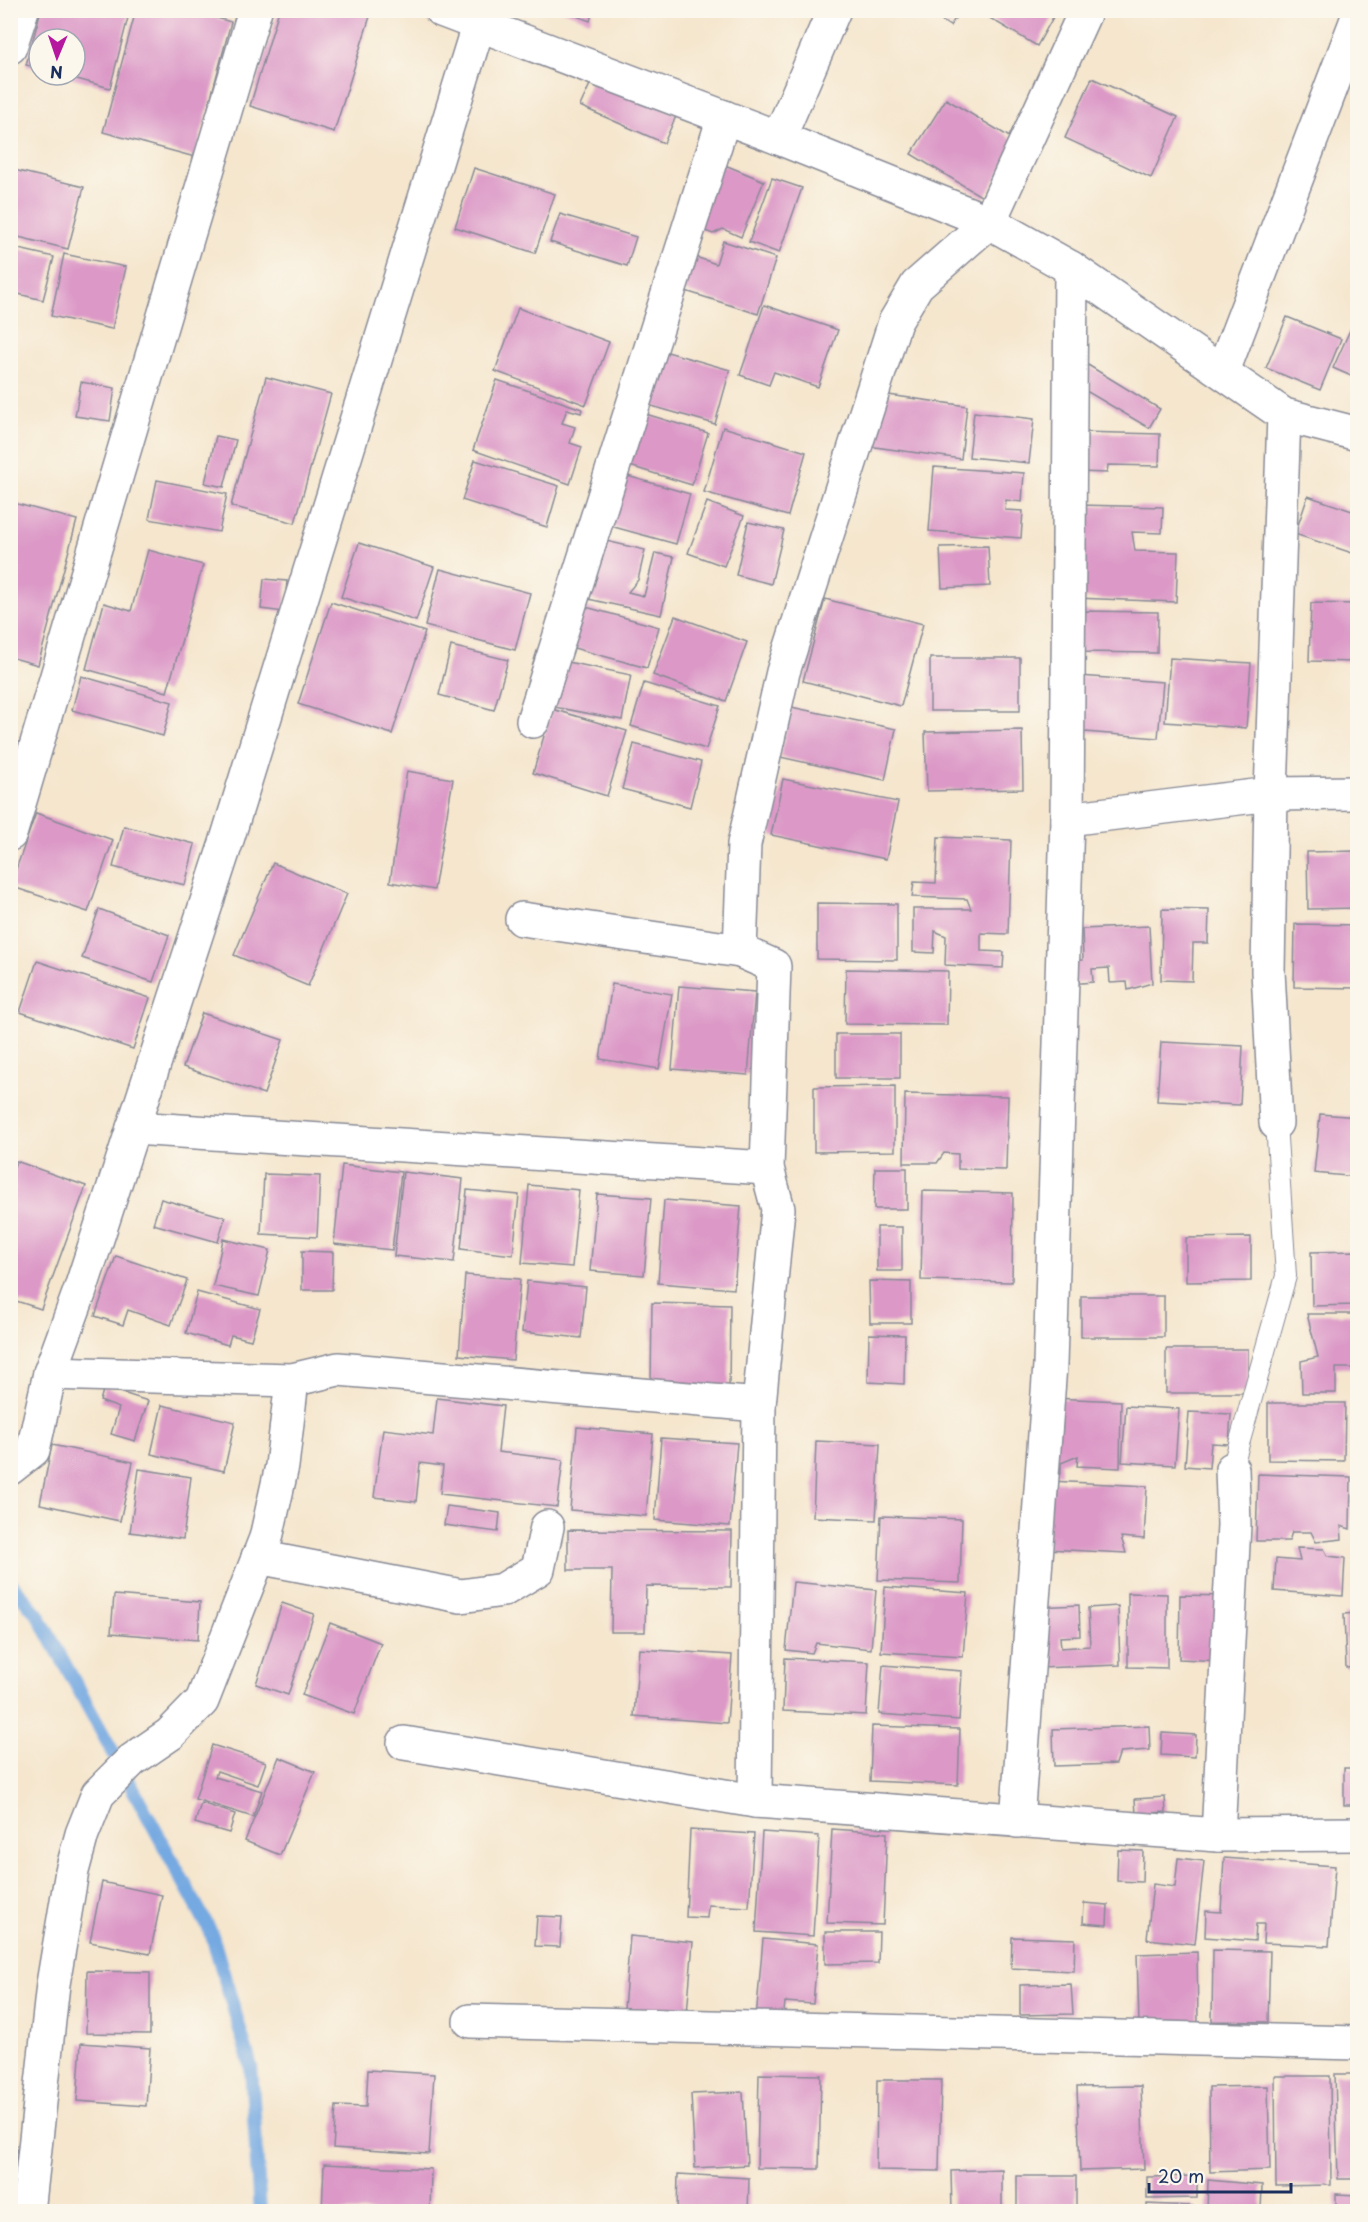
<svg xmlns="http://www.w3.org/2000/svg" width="1368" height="2222" viewBox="0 0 1368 2222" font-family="'Playpen Sans',sans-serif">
<rect width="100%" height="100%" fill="#fbf7ec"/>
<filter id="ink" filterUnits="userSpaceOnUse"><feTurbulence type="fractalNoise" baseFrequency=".0167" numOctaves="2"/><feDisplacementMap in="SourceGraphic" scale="12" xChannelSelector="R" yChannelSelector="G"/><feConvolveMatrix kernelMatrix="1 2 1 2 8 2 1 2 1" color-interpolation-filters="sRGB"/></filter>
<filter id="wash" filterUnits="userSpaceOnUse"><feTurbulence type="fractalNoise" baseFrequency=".008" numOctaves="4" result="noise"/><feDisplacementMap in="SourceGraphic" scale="24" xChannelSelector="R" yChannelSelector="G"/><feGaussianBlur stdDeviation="1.35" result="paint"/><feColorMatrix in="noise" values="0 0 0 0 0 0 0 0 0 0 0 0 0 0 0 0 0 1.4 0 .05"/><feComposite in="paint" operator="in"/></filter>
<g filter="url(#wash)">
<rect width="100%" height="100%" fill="#f5e6cd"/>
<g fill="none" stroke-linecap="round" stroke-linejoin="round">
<path stroke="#74a9e1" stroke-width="14" d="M10,1582L38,1615L211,1932L251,2067L260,2212"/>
</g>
<g id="blocks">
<g fill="#dc99c7">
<path d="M41,10H130L110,88L66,76L75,75V39H39V68L26,65Z"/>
<path d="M136,10H189L231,22L195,157L103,132Z"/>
<path d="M279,10H372L334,132L250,106Z"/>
<path d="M561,10H593L590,21Z"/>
<path d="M926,10H961L950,26Z"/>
<path d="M976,10H1057L1037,46Z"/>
<path d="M593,78L677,114L664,143L580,106Z"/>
<path d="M1092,78L1178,117L1151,178L1065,138Z"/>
<path d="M946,99L1018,142L984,198L911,154Z"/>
<path d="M720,163L764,181L741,237L723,229L713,234L695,227Z"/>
<path d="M474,168L555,194L535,253L455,227Z"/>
<path d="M10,169L84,187L68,249L10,235Z"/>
<path d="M772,178L802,188L779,253L749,242Z"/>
<path d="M560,214L636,237L627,266L550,242Z"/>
<path d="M723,241L776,258L758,314L673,287L684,253L716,264Z"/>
<path d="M10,247L54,257L43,300L10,292Z"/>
<path d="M64,254L126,267L112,329L51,316Z"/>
<path d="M764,305L838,330L818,387L774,372L769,385L740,375Z"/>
<path d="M518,308L609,342L586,405L495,371Z"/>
<path d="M1358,312V379L1333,368Z"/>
<path d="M1287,317L1341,339L1320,390L1266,368Z"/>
<path d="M657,349L730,370L715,424L641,403Z"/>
<path d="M1088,365L1160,409L1149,428L1076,385Z"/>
<path d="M266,377L331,394L295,523L231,506Z"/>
<path d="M497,380L582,409L581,413L567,409L562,423L575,427L570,443L582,447L570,484L473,450Z"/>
<path d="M81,382L115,388L110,421L75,416Z"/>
<path d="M874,393L967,406L961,459L868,446Z"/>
<path d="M636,411L708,433L692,485L620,463Z"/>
<path d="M974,412L1034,419L1029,463L969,457Z"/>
<path d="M723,427L806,452L788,516L704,492Z"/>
<path d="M1079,432L1160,434L1159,466L1108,465L1107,473L1079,472Z"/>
<path d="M216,436L236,440L224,487L205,483Z"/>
<path d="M475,460L559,486L547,527L462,500Z"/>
<path d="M934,467L1024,473L1022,502L1006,500L1005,510L1023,511L1021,538L929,531Z"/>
<path d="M617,473L690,494L676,544L603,524Z"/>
<path d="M157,480L227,494L219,532L149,519Z"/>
<path d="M1308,496L1358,513V555L1295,534Z"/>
<path d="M10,502L77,520L38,665L10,657Z"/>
<path d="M707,502L744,516L724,566L688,553Z"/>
<path d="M1079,505L1163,507L1162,533L1132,532L1135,551L1178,552L1176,602L1076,598Z"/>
<path d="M748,522L784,530L771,584L736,575Z"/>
<path d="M602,540L645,550L638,580L628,592L644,596L655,553L674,557L661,615L588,599Z"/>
<path d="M359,543L434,567L416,621L341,597Z"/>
<path d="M988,546L990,586L942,588L940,547Z"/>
<path d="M148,550L203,565L167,692L86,669L104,603L131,611Z"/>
<path d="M440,569L530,593L515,650L425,626Z"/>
<path d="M264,579L287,581L284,612L261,609Z"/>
<path d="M825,599L923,624L901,706L803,681Z"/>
<path d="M331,602L425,632L392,734L298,704Z"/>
<path d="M1311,603L1358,604V662L1309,661Z"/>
<path d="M575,604L659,627L647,668L563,645Z"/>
<path d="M1078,611L1158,612L1157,653L1078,652Z"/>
<path d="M675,616L747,642L726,701L653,675Z"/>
<path d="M451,646L508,660L494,710L439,695Z"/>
<rect x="930" y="658" width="90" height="53"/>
<path d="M1170,658L1251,663L1246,728L1165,722Z"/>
<path d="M563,661L631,675L622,720L554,707Z"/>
<path d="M81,676L172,702L163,736L72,710Z"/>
<path d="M1079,676L1163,682L1158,738L1073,731Z"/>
<path d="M644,683L720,706L706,749L631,726Z"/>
<path d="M791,707L896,729L885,780L780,757Z"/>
<path d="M552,709L627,731L607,796L533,773Z"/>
<path d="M1022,730L1023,789L927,791L925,732Z"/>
<path d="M634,744L701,762L690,807L622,789Z"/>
<path d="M407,771L453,779L434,890L390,882Z"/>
<path d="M783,779L898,802L886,859L771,835Z"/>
<path d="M36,813L113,840L88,912L10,886Z"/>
<path d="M124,826L195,844L185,885L113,867Z"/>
<path d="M938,837L1011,840L1008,934L981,933V951L1004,952L1003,968L945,965L946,936L935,931L934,953L913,952V909H971L967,899L912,897L914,882L936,883Z"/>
<path d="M1358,851V908L1308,909L1307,852Z"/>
<path d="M273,863L347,894L308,986L234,955Z"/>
<path d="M817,903L897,904V960L817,959Z"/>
<path d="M99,909L169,935L153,982L82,958Z"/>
<path d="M1162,909L1209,910L1208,943H1193L1192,981L1161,980Z"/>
<path d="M1295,924L1358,925V988L1294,987Z"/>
<path d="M1149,926L1152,983L1128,990L1127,982L1110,983L1109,968L1092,969L1093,982L1070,984L1069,961L1083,960L1082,929Z"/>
<path d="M37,961L150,998L133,1049L20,1012Z"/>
<path d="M846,969L948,971L947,1025L845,1024Z"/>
<path d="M612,984L672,994L659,1069L600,1059Z"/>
<path d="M679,986L755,992L748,1075L672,1069Z"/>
<path d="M202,1013L283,1040L264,1094L183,1067Z"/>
<rect x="836" y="1034" width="64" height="44"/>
<path d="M1161,1042L1243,1046L1240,1105L1157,1101Z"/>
<path d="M895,1086V1151L814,1152V1087Z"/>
<path d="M905,1094L1008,1096L1006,1170L958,1169V1154L944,1153L937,1163H904Z"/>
<path d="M1320,1114L1358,1117V1177L1314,1173Z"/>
<path d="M16,1161L86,1186L41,1309L10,1299V1178Z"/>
<path d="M342,1165L401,1172L392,1250L334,1244Z"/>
<path d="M875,1168H907V1209H874Z"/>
<path d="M403,1172L463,1179L454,1262L394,1256Z"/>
<path d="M264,1174L320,1176L317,1237L261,1234Z"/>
<path d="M529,1185L579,1190L572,1267L522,1263Z"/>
<path d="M467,1190L519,1195L513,1255L461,1249Z"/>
<path d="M923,1191L1013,1193L1012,1282L921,1280Z"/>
<path d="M597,1194L651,1198L644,1275L590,1271Z"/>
<path d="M161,1199L225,1217L218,1242L153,1224Z"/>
<path d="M664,1200L741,1206L734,1289L658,1283Z"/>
<rect x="877" y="1227" width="25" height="44"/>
<path d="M1251,1237V1281L1186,1282V1238Z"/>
<path d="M223,1239L270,1250L259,1296L213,1286Z"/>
<path d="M302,1251L333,1252L332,1290H302Z"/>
<path d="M1358,1251V1305L1312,1306L1311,1252Z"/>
<path d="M116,1256L187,1280L171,1325L128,1310L123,1325L95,1316Z"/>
<path d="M465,1275L520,1279L513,1360L459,1355Z"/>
<path d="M527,1281L586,1287L581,1338L522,1332Z"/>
<path d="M869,1281L911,1282V1323H870Z"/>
<path d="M197,1292L260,1309L251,1340L231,1335L228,1345L186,1333Z"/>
<rect x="1081" y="1296" width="83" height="41"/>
<path d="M652,1303L730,1305L729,1387L651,1385Z"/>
<path d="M1307,1314H1358V1368H1336V1393H1302L1301,1361L1318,1357Z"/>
<path d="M869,1334L905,1335L904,1384L868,1382Z"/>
<rect x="1166" y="1349" width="82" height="44"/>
<path d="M1353,1380H1358V1407H1354Z"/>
<path d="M104,1387L148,1401L135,1441L111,1434L119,1408L100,1401Z"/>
<path d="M437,1398L503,1406L498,1452L563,1460L557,1507L440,1494L443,1466L420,1463L416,1502L374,1497L383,1429L433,1435Z"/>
<path d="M1052,1398L1121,1401L1120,1468L1077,1466L1078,1456L1061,1463V1474L1050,1473Z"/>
<path d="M1268,1403H1345L1344,1461L1268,1460Z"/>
<path d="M162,1405L235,1422L224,1471L151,1454Z"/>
<path d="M1126,1406L1179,1409L1175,1465L1122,1462Z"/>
<path d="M1189,1412L1231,1414L1229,1444L1211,1443L1209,1468L1185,1466Z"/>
<path d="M577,1427L653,1434L646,1516L570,1510Z"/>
<path d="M661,1438L737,1443L730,1526L655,1520Z"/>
<path d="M816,1441L880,1444L876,1520L813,1517Z"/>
<path d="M52,1445L133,1462L120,1521L40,1504Z"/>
<path d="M139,1469L191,1477L183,1539L130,1532Z"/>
<path d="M1258,1474L1351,1477L1350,1529L1341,1526L1342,1539L1316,1542L1311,1532H1292L1289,1541H1256Z"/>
<path d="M1050,1481L1147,1486L1144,1539L1121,1537L1126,1553L1047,1549Z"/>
<path d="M447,1506L500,1513L498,1532L444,1525Z"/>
<path d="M881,1516L962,1519L960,1583L878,1580Z"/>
<path d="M568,1530L732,1531L731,1587L646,1586L645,1632H611L612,1570H568Z"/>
<path d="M1297,1548L1324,1549L1328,1556L1345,1558L1343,1596L1274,1591L1276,1559L1300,1561Z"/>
<path d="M793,1582L876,1590L871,1649L816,1643L812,1653L786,1650Z"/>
<path d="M885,1587L968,1593L963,1657L881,1652Z"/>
<path d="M1128,1593L1167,1594V1668L1128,1667Z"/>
<path d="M114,1595L200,1602L198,1640L111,1633Z"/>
<path d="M1180,1595L1226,1596L1223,1661L1179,1659Z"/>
<path d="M282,1603L314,1614L288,1695L256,1684Z"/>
<path d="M1079,1605L1080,1636L1060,1637L1061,1648L1090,1646L1088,1608L1118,1606L1120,1665L1039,1668L1037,1607Z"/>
<path d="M1358,1613V1667L1346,1668L1344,1614Z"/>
<path d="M330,1623L381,1643L354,1714L302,1695Z"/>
<path d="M639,1649L732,1655L727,1723L634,1716Z"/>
<path d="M785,1658L869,1662L866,1715L783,1711Z"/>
<path d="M883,1665L962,1671L959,1720L879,1714Z"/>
<path d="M872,1726L960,1729L958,1785L870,1781Z"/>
<path d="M1149,1726L1150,1750L1120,1752L1116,1764L1054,1766L1053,1729Z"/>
<path d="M1162,1733L1196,1735L1195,1757L1161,1755Z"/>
<path d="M212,1745L266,1762L258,1785L217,1771L215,1777L262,1791L253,1817L195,1799Z"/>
<path d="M279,1757L315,1772L280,1855L245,1841Z"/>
<rect x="1344" y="1768" width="14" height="37"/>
<path d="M1165,1797L1166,1812L1136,1814L1135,1799Z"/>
<path d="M201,1803L235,1814L229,1833L195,1823Z"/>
<path d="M832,1829L887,1833L883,1925L827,1923Z"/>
<path d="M690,1830L754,1834L749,1907L708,1905L707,1918L686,1917Z"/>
<path d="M762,1832L819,1836L813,1936L756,1932Z"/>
<path d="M1118,1850L1143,1851L1142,1882L1117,1881Z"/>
<path d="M1178,1858L1204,1861L1195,1944L1147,1939L1153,1884L1175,1887Z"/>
<path d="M1224,1858L1335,1866L1329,1946L1263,1943L1264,1924H1256L1255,1941L1205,1937L1206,1911L1221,1912Z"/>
<path d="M102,1882L162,1895L150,1954L90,1942Z"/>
<path d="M1084,1903L1108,1905L1107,1925L1083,1923Z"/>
<path d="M537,1916L562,1917L560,1947L535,1946Z"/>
<path d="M825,1932H879L878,1963L825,1964Z"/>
<path d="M630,1936L693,1942L687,2014L624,2009Z"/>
<path d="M1012,1937L1075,1939L1074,1971L1011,1968Z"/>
<path d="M763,1939L818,1944L813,2004L785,2002L783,2021L756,2019Z"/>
<path d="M1213,1950L1270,1951L1268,2022L1212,2021Z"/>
<path d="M1197,1952L1198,2022L1139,2024L1137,1954Z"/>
<path d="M87,1971L150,1972V2034L86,2033Z"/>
<path d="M1071,1984L1073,2014L1020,2015V1985Z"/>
<path d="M81,2043L150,2048L146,2106L77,2101Z"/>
<path d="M368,2070L434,2074L429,2154L333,2148L336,2106L366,2107Z"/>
<path d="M759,2074L821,2075L819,2169L757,2168Z"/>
<path d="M1335,2074H1358V2179H1338Z"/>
<path d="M1275,2076H1330L1331,2185L1276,2186Z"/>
<path d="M877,2080H941L939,2171L876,2170Z"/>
<path d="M1141,2086L1144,2169L1080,2171L1077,2087Z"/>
<path d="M1268,2086L1270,2170L1210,2172L1209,2087Z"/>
<path d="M743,2092L747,2165L695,2168L691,2094Z"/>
<path d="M324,2164L431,2169L430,2212H322Z"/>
<path d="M1002,2169V2212H952L951,2171Z"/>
<path d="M678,2174L749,2178L748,2212H677Z"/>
<rect x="1017" y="2176" width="59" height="36"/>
<path d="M1197,2176V2198L1147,2199V2177Z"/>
<path d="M1208,2180L1262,2185L1261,2212H1207Z"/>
<path d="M1336,2194L1358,2195V2212H1336Z"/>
<path d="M1147,2204L1193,2206V2212H1147Z"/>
</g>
</g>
</g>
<g filter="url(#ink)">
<use href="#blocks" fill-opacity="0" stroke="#888a96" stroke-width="1.5"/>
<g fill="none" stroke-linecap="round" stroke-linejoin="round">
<defs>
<path id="lane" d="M1232,1469L1286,1276L1276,1123"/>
<g id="street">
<path d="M441,10L779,138"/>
<path d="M834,10L779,138L989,222L1071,268L1284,415L1358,434"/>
<path d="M10,47L22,10"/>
<path d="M1223,371L1358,17"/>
<path d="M533,721L724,117"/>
<path d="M1067,819L1271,794L1358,793"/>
<path d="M10,834L255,10"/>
<path d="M522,919L740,951L774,966L767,1168L778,1209L759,1405L755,1801"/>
<path d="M740,951L744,844L783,672L895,322L917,285L989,222L1086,10"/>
<path d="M1276,1123L1268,971L1271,794L1284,415"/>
<path d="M133,1128L767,1168"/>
<path d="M50,1373L292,1380L338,1369L759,1405"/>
<path d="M10,1468L33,1450L50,1373L80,1291L226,843L483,10"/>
<path d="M258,1557L461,1596L503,1590L538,1569L547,1527"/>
<path d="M404,1743L755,1801L1218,1835L1358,1834"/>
<path d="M1017,1821L1050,1365L1067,819L1071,268"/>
<path d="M1218,1835L1234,1525L1232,1469"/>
<path d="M470,2021L1358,2043"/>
<path d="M28,2212L53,1984L72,1871L82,1834L98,1794L132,1760L170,1734L202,1701L266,1538L282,1466L292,1380"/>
</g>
</defs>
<use href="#lane" stroke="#888a96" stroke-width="22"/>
<use href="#street" stroke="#888a96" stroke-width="36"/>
<use href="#lane" stroke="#fff" stroke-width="20"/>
<use href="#street" stroke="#fff" stroke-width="33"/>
</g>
</g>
<rect width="1368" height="2222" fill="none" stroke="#fbf7ec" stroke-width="36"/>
<g transform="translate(57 57) rotate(182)"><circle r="28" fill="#fbf7ec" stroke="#a1a7b3" stroke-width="1.5"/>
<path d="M0-4.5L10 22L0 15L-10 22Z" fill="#b5179e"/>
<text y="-9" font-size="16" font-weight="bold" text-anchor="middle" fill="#1b2f5e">N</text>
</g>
<path d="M1149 2183v9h142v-9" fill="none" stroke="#1b2f5e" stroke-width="3"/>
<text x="1158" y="2183" font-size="18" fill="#1b2f5e" stroke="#fbf7ec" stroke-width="4.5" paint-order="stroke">20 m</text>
</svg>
